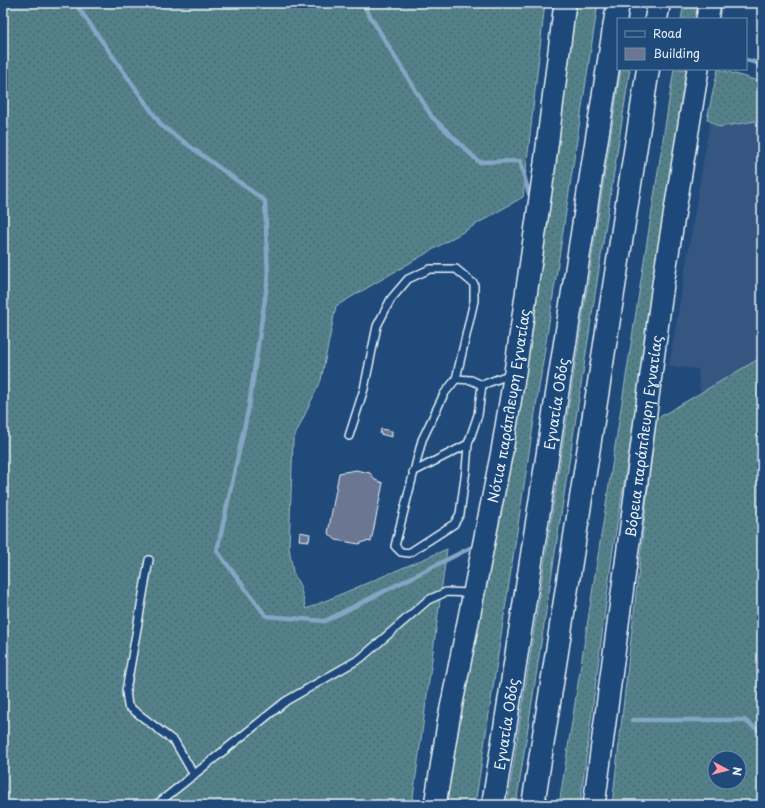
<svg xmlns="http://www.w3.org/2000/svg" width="765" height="808" viewBox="0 0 765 808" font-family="'Playpen Sans',sans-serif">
<defs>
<pattern id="grass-dots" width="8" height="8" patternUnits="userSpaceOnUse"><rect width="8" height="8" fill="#538089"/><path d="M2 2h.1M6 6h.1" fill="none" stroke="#4d676d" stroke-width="1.8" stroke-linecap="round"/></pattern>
</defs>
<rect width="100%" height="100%" fill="#1f4a7a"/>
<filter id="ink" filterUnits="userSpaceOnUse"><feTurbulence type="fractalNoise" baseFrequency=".025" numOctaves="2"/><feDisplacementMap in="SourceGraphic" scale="8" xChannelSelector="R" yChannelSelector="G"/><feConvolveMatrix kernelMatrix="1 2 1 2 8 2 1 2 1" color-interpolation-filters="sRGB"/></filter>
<g filter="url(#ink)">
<path fill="#365781" d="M762,120V357L700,393L698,369L669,366L710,121L719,127Z"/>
<g fill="url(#grass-dots)" stroke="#9eb8c0" fill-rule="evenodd">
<path d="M3,3H545L523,197L336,306L321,380L293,440L289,547L293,572L300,586L306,609L447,549L412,805H3Z"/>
<path d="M570,3H598L475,805H444Z"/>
<path d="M684,3H704L702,19H681Z"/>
<path d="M621,69H630L516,805H507Z"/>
<path d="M674,69H693L613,549L580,805H559Z"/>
<path d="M718,69L762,82V120L719,127L707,119Z"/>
<path d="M762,357V805H612L656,419ZM715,758H739V782H715Z"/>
</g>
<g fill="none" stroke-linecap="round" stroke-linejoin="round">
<g stroke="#84a6c2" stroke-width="4.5">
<path d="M75,3L162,126L265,201L268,278L249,406L217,551L266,616L325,621L470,548"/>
<path d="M362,3L432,117L479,162L520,161L529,194"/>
<path d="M523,3L530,6"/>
<path d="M746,60L762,64"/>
<path d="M632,720H744L762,733"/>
</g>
</g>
<g fill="#6b7692" stroke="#e8f1f8">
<path d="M381,429L392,431V437L380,434Z"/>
<path d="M356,470L370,473L375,480L383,483L371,542L366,541L359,544L336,540L328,533L339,473Z"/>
<path d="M300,532L310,534L309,541L299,540Z"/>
</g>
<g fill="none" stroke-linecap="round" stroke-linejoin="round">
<defs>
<g id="lane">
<path d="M456,379L471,380L482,385L511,374"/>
<path d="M349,436L364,389L377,326L391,299L408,279L430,269H456L474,284V301L456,379L444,394L422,440L395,546L401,552L409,553L454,524L460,514L466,470L468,444L478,415L482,385"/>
<path d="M413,472L468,444"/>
<path d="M149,560L126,691L128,706L175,742L194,775"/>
<path d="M156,805L286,701L361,658L428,600L446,592L472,593"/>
</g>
<g id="secondary">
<path d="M707,19L710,3"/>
<path id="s1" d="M435,805L449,718L502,451L515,372L545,163L565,3"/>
<path id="s2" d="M594,805L663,284L698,69"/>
</g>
<g id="highway">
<path d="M656,19L659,3"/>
<path id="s3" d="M493,805L618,3"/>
<path d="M533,805L648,69"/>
</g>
</defs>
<use href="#lane" stroke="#e8f1f8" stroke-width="10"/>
<use href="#secondary" stroke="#e8f1f8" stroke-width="24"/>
<use href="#highway" stroke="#e8f1f8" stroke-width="25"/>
<use href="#lane" stroke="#1f4a7a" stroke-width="7"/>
<use href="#secondary" stroke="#1f4a7a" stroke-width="21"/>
<use href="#highway" stroke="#1f4a7a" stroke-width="22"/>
</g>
</g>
<g text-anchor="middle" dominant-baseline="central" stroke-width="3.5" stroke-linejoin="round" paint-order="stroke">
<g font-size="14" fill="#e8f1f8" stroke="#1f4a7a">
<text stroke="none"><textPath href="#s3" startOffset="406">Εγνατία Οδός</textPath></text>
<text stroke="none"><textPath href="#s1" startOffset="406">Νότια παράπλευρη Εγνατίας</textPath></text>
<text stroke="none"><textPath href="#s2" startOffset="372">Βόρεια παράπλευρη Εγνατίας</textPath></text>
<text stroke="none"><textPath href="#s3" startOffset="82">Εγνατία Οδός</textPath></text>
</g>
</g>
<rect width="765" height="808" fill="none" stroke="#1f4a7a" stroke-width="16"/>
<rect x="8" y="8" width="749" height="792" fill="none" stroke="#e8f1f8" stroke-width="1.5" filter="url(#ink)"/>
<rect x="617" y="18" width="130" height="52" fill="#1f4a7a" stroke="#6f8dac"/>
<rect x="625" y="31" width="20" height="6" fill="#1f4a7a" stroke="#6f8dac"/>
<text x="653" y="38" font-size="12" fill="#e8f1f8">Road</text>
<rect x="625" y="48" width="20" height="12" fill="#6b7692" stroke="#6f8dac"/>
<text x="653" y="58" font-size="12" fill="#e8f1f8">Building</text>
<g transform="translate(727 770) rotate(97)"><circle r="19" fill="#1f4a7a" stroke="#6f8dac"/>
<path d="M0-3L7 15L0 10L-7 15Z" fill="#ff9aa2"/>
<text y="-6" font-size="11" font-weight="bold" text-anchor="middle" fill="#e8f1f8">N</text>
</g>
</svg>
